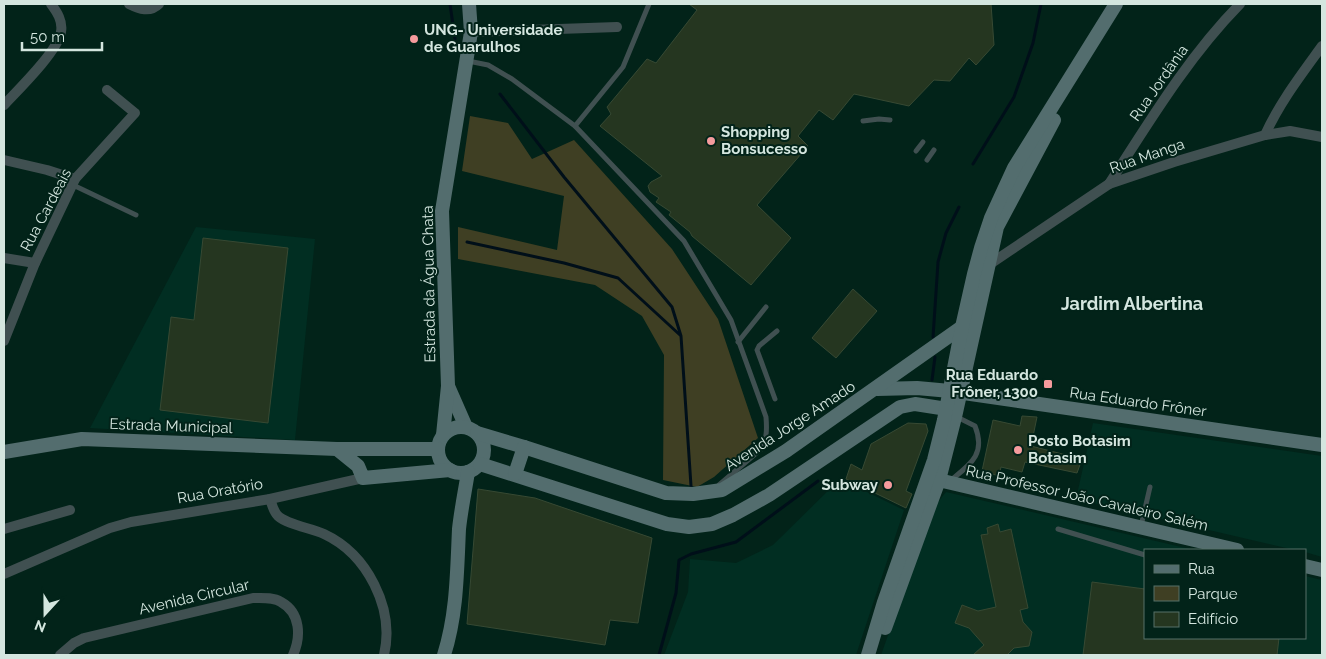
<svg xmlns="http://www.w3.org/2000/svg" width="1326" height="659" viewBox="0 0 1326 659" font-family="Raleway,sans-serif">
<rect width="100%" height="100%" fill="#022319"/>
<g fill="#012e22">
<path d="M196,227L315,239L295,440L90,428Z"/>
<path d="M1093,423L1322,456V557L1305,552V550H1295L1076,499Z"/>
<path d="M840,479L904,510L856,655H664L688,592L690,559L736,563L773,545Z"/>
<path d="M946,492L1194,550H1145V638H1305V576L1322,580V655H881L933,508Z"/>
</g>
<path fill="#3f3f23" d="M470,116L508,123L532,159L574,140L672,249L718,319L758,438L714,477L697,487L663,480L664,355L642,316L595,285L458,259V227L557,250L564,196L462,171Z"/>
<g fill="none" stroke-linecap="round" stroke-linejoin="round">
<g stroke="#000f19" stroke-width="3">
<path d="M450,4L455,39"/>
<path d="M500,94L564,177L672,307L681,336L691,486"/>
<path d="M973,164L1014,97L1033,43L1041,4"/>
<path d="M467,242L564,263L618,278L680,335"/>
<path d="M933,337L938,262L946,233L959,207"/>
<path d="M932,380L935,357"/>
<path d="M659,655L676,593L679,560L691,554L736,542L818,481"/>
</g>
</g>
<g fill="#253620" stroke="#374933">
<path d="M689,4H991L994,45L976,65L969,58L950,81L934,80L909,106L854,94L833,120L819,110L798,136L808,146L757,205L791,238L751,285L692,236L690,232L669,215L671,212L656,202L659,198L650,192L648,186L651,182L662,176L600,126L611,114L607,107L647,59L656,63L697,10Z"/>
<path d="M203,238L288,248L268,423L160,410L171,317L194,320Z"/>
<path d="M853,289L877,311L836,358L812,338Z"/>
<path d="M1022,416L1037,417L1031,446L1082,459L1077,473L1025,462L1022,472L1001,467L999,476L982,471L993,420L1020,426Z"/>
<path d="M908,423L926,424L928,431L906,491L912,494L906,508L846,479L851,464L862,470L871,444Z"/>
<path d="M478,489L535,498L652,538L638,623L610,620L605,645L467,624Z"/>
<path d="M998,524L1000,532L1011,529L1028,608L1020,610L1023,622L1032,632L1029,646L1014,648L1007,655H973L984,645L969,628L955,623L962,605L978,611L996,607L981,535L988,534L987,528Z"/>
<path d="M1092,582L1145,589V638H1279L1277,655H1083Z"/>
</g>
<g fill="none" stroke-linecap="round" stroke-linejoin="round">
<g stroke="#405051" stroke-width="5">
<path d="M468,61L488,65L512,79L575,126L684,241L731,320L766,417C767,430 767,438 761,449L719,485"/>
<path d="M863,121L879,119L890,120"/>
<path d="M575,126L623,67L649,4"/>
<path d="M916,151L923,142"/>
<path d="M927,160L934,150"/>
<path d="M73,185L136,215"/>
<path d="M738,342L766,307"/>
<path d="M775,399L757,350L759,346L777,331"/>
<path d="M951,480C971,464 986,454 975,426L957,417"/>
<path d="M1141,526L1150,487"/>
<path d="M1058,529L1145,555"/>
</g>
<g stroke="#405051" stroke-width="10">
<path d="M129,4C139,9 150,13 159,4"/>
<path d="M471,32L617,27"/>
<path d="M4,105C18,90 58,51 61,32C63,21 57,12 51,4"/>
<path d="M1265,135C1280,102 1301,75 1322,46"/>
<path d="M4,160L47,170L75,179"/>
<path d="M1109,184C1149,122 1188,57 1240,4"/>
<path d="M4,258L35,263"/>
<path d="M987,266L1109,184L1174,162L1265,135L1290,131L1322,137"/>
<path d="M4,341L35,263L75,179L135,113L107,90"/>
<path d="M270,499C272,504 273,511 278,516C288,525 311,528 324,534C367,554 395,608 384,655"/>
<path d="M4,529L70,510"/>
<path d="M4,574L110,528L131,522L270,499L363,478"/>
<path d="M60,655L74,643L84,638L253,598C262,598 273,597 281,602C301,613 301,637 293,655"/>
</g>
<g stroke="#536d6e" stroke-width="14">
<path d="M448,386L466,427"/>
<path d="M877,389L917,388L950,391L1322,445"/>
<circle cx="461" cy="450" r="23"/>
<path d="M477,433L524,447L666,493L693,494L722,490L786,451L962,327"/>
<path d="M443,435L448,386L442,211L471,32L469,4"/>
<path d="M337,449L358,466L363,478L450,470"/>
<path d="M4,452L82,439L337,449H438"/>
<path d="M480,464L667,524L689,527L712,524L733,515L769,495L900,407L915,404L947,409"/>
<path d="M515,474L524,447"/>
<path d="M930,478L1237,550"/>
<path d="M1305,566L1322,570"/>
<path d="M885,628L939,480L955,417L997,227L1054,120"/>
<path d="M444,655C457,614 457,572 459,529C461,510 465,491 468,472"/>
<path d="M868,655L884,602L934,460L944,420L962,327L974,274L981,248L991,218L1014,168L1116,4"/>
</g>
</g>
<g fill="#f59b9d" stroke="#022319" stroke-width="2">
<circle cx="414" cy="39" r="5"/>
<circle cx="711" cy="141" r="5"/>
<rect x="1043" y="379" width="10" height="10" rx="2.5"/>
<circle cx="1018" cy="450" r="5"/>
<circle cx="888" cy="485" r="5"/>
</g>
<g text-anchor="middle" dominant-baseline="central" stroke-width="4" stroke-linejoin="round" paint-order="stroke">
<g font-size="15" font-weight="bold" fill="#d4e6df" stroke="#022319" text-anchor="start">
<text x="424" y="30">UNG- Universidade<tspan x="424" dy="17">de Guarulhos</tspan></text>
<text x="721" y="132">Shopping<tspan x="721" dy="17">Bonsucesso</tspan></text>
<text x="1038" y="375" text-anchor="end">Rua Eduardo<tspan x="1038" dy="17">Frôner, 1300</tspan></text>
<text x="1028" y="441">Posto Botasim<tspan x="1028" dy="17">Botasim</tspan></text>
<text x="878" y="485" text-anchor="end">Subway</text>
</g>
<g font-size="15" fill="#d4e6df" stroke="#022319">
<text transform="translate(1159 83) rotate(-55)">Rua Jordânia</text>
<text transform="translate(1147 156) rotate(-19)">Rua Manga</text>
<text transform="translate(46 210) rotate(-62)">Rua Cardeais</text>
<text transform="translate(429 284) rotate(-91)">Estrada da Água Chata</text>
<text transform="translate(1138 402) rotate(8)">Rua Eduardo Frôner</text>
<text transform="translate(171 426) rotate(2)">Estrada Municipal</text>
<text transform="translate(790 426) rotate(-33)">Avenida Jorge Amado</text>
<text transform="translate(220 491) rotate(-10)">Rua Oratório</text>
<text transform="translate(1087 498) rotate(13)">Rua Professor João Cavaleiro Salém</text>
<text transform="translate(194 597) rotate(-13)">Avenida Circular</text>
</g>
<g font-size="18" font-weight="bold" fill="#d4e6df" stroke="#022319">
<text x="1132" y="303">Jardim Albertina</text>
</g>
</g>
<rect width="1326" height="659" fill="none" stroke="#d4e6df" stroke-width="10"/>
<rect x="1144" y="549" width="162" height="90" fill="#022319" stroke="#567168"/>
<rect x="1154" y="565" width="25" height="8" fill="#536d6e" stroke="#567168"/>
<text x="1188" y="574" font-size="15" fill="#d4e6df">Rua</text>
<rect x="1154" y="586" width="25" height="15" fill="#3f3f23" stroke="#567168"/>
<text x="1188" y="599" font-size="15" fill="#d4e6df">Parque</text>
<rect x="1154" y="612" width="25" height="15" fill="#253620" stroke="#567168"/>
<text x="1188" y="624" font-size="15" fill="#d4e6df">Edifício</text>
<g transform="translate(45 614) rotate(201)" stroke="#022319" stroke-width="4" paint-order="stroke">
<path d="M0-4L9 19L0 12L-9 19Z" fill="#d4e6df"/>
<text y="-8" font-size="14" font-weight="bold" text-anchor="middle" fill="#d4e6df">N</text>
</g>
<path d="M22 42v8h80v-8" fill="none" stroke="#d4e6df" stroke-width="2.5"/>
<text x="30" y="42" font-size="15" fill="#d4e6df" stroke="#022319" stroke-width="4" paint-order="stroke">50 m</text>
</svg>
